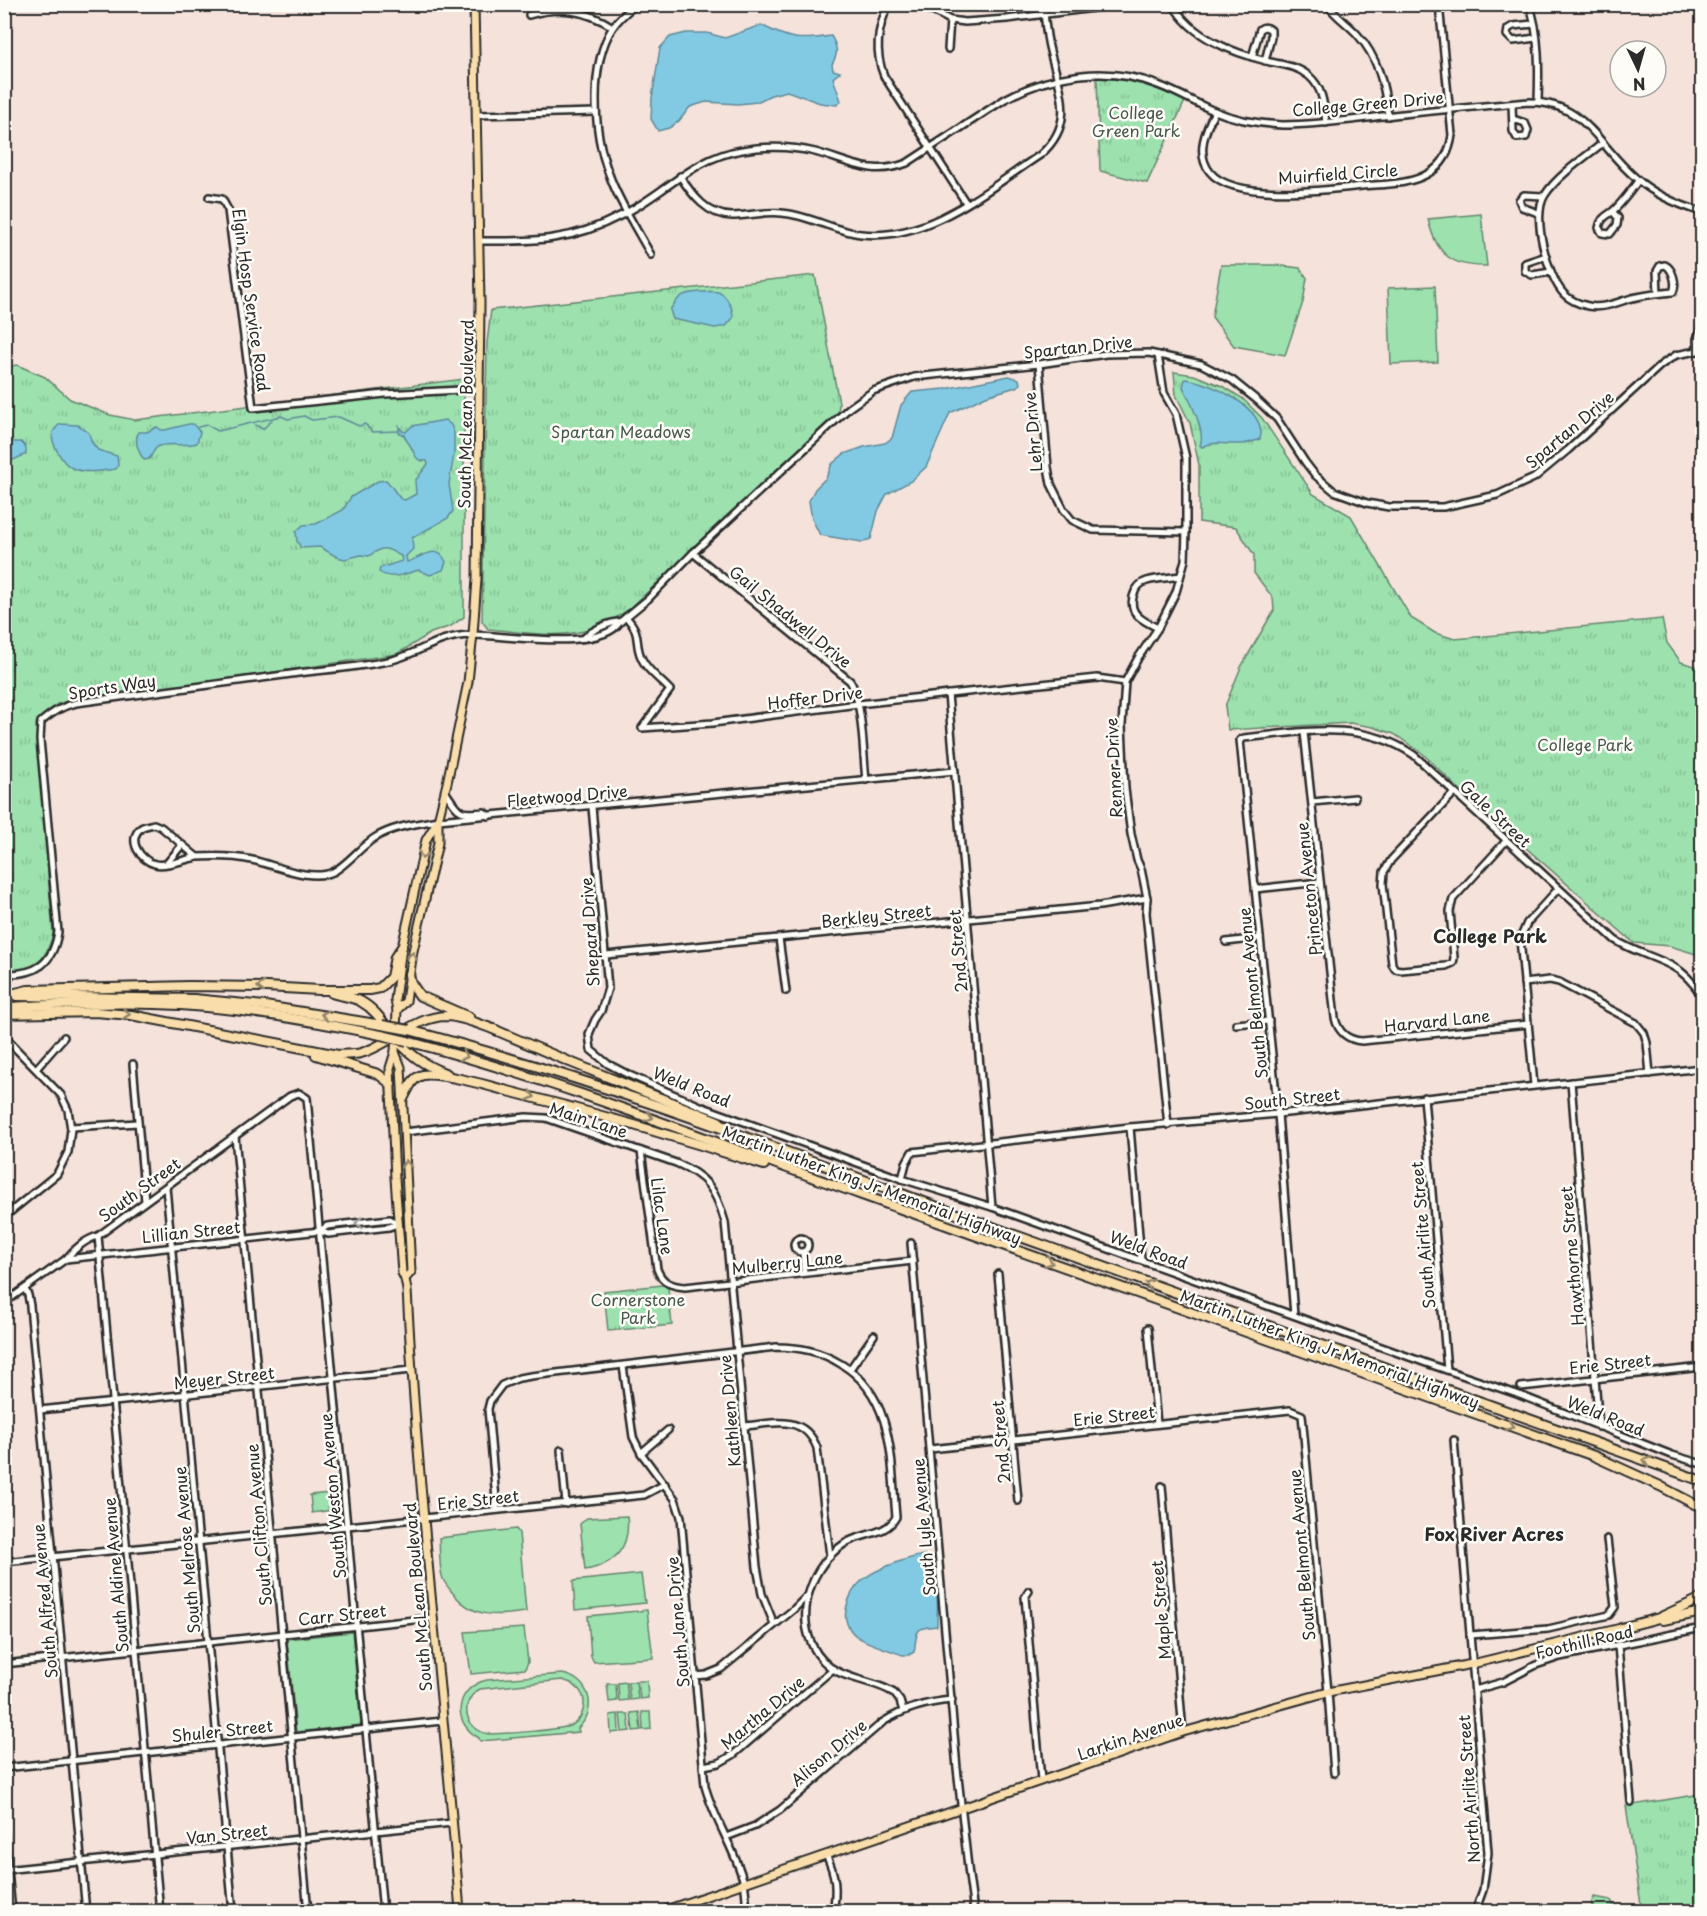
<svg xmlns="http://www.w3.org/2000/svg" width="1707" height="1916" viewBox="0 0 1707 1916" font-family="'Playpen Sans',sans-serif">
<defs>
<pattern id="grass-tufts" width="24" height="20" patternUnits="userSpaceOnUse" patternTransform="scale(1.5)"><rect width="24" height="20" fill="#9ce1ae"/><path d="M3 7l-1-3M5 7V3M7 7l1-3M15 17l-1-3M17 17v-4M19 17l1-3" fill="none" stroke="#87c196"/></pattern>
</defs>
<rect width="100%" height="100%" fill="#f4e2db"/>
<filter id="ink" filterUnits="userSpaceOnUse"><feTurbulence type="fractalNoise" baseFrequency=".0167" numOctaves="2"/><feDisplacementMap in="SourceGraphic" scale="12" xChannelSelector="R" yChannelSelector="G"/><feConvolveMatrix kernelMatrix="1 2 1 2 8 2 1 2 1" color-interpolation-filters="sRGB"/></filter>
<g filter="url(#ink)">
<g fill="url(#grass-tufts)" stroke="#64866c" stroke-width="1.5">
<path d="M1097,78C1131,79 1155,87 1185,101L1147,183L1100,171Z"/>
<path d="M815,275L839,403L838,415L628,610C617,617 607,624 595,628C561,640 522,632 488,629L482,621L487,343L491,310Z"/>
<path d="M17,365L45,377L70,399L110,415L135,420L464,379V617L451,626L431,633L397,654L57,704L36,723L53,934C46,960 34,974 5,971V367Z"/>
<path d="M1174,372L1194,375L1222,386L1242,398L1262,418L1313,494L1351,516L1411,618L1435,633L1455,639L1662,619L1667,643L1681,662L1702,668V954H1696L1670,946L1634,943L1459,789L1422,753L1394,734L1373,727L1350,723L1228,730L1225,706L1241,667L1274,610L1273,598L1254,573V555L1236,527L1199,522V465L1190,423L1176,395Z"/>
<path d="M663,1285L668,1288L672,1325L608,1331L604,1291Z"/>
<path d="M330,1493L332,1510L312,1513L310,1495Z"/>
<path d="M1702,1794V1911H1642L1626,1806Z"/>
<path d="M1594,1897L1611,1900L1616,1911H1596L1591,1904Z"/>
</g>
<g fill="#9ce1ae" stroke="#64866c" stroke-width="1.5" fill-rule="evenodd">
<path d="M1481,214L1487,266C1451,267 1436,254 1428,219Z"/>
<path d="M1221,265H1275L1300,268L1307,278L1303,302L1285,355L1234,346L1212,317Z"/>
<path d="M1435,286L1438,362L1391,364L1388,288Z"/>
<path d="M627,1516C631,1547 615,1565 585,1570L580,1524L587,1518Z"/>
<path d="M516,1529L519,1533L526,1612C496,1616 473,1619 452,1592C449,1588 443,1582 442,1576C439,1565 440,1550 439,1538Z"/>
<path d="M641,1574L645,1603L575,1610L573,1581Z"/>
<path d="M647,1610L653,1658L594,1662L591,1657L588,1616Z"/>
<path d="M524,1628L528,1662L525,1669L471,1674L465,1632Z"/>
<path d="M352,1632L361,1725L296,1732L287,1639Z"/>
<path d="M562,1674C589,1678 599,1709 578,1728L579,1732L480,1741L479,1738C451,1723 455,1687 487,1680ZM562,1680C571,1682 579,1687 583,1696C586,1707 582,1719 572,1725C562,1730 502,1734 488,1734C464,1729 459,1701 480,1689Z"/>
<path d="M638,1681H647L648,1698L640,1699Z"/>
<path d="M626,1682L628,1700L619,1701L618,1683Z"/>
<path d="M628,1682H636L638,1699L630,1700Z"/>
<path d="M607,1684H616L617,1701L609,1702Z"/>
<path d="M639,1712L641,1730L633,1731L631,1713Z"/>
<path d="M642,1712H650L651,1729L643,1730Z"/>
<path d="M618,1714L619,1732L611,1733L610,1715Z"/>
<path d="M620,1714H628L630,1731L622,1732Z"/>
</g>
<g fill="#82cae3" stroke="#5f8a99" stroke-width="1.5">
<path d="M761,25C790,40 799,41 831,36C837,46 839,53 832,64L833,70L840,72L833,78L841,101L837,105L820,103L787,91L771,95L757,102L738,104L706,102L690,107L679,121L669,128L658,131L651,119L652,98L660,48L670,37L686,33H707L725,38Z"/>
<path d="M702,292C706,292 713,291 718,292C727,295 733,308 733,318L726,326L715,328L673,319L670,310C680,294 683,293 702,292Z"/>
<path d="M1009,376L1019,379L1020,384L1016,387L986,396L950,413L926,467L911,481L887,494L878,511L871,539L862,542L820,535L812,519L809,501L815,489L826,478L832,464L844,454L864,447L885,443L892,438L901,405L912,392L945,389Z"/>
<path d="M1185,379C1209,381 1269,409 1260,439C1254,441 1248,444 1241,444C1227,445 1215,440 1202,447L1200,445C1206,433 1190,399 1183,387Z"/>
<path d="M445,420L451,425L454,433V454L449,484L453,511L448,518L412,538L413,549L406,556L407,562C420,558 438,542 446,562L443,570L430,575L419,570C406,573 392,581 379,572L380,568L402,561L401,556C385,548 385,545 369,556L361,555L345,559L337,557L320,547L301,548L297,541L296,532L303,525L316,524L343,510L351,497L378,481L386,480C392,486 395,493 401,499L405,500L416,494L415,481L428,464L427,461C416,461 416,457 412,449C410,443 406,442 404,435L399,433V426L402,431L406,432L412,426Z"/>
<path d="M60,424L78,425L89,433L92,443L98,450L117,456L118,465L116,469C103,471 84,474 72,468C63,464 49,441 53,432C55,428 57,427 60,424Z"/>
<path d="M189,424H193L200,432L197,443C186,447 164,442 157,447C154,450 151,456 149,459L144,460C139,453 133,440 139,432H147L157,427L161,430H165Z"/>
<path d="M4,436L14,442H21C25,446 27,448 26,454L7,463L5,458L8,446L5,441Z"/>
<path d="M925,1555C941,1564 937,1609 937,1626C913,1628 918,1630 914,1652L909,1655H903C892,1651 862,1642 855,1635C848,1629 844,1619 846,1610C851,1581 873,1571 898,1562C907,1559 916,1556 925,1555Z"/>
</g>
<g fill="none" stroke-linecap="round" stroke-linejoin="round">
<g stroke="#5f8a99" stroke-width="1.5">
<path d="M255,425L263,429L272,420"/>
<path d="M198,427L207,425L218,431L281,416L288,419L304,416L312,420L339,417L359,426L365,424L372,432L399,431"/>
</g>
<defs>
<g id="minor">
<path d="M636,4C628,11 619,18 613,27C589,64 593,133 609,174C619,202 636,228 651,255"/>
<path d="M889,4C877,28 874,51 884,76L966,203"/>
<path d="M919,4L950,20L965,22L1007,19L1126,4"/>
<path d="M1173,4C1191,38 1234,53 1270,62C1284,65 1297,66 1309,76C1323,88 1324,105 1326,123"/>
<path d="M1327,4C1335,16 1347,23 1357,34C1378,57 1385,86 1388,116"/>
<path d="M1529,4C1540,32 1539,73 1538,102"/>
<path d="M529,15C560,6 586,10 613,27"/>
<path d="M1534,24L1513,26L1508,29L1507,35L1513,41L1536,38"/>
<path d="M948,49L950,20"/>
<path d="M1252,57L1260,29C1264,26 1267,27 1271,30V37L1265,61"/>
<path d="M1512,104L1513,131L1517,138L1526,137L1528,130L1525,123L1513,119"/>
<path d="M1215,111C1206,129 1195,153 1210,172C1234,202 1327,190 1362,186C1384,184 1410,185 1429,173C1443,165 1450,150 1452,135L1439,4"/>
<path d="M477,115L596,112"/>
<path d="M1603,143C1586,156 1556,177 1545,195C1531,215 1547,276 1564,294C1570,300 1579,304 1588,306C1603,309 1618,302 1632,298C1646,295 1659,293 1673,292C1677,284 1673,269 1665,265L1660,266L1657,271L1658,293"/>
<path d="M680,176C692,195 708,216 732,216C749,216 765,211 782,213C809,215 834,231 861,234C927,242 988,189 1040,155C1077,123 1060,91 1050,51C1046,36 1045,20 1043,4"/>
<path d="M209,197L222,199L228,210L253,408L385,394L479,389"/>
<path d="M1613,212L1618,218L1617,225L1610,234L1602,233L1599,228C1601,217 1607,216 1613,211C1622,203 1631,190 1638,181"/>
<path d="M1538,213L1522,207L1519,200L1524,195L1543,196"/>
<path d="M479,241C504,241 529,242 553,238C576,235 601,226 622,215C663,195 694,157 742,150C767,146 790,146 815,152C849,161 871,177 907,163L1005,99C1052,74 1107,65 1158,85C1177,92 1194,102 1212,110C1233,119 1260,124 1283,125C1317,125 1350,120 1383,116C1432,111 1480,106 1529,102C1587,102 1598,147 1637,179C1655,195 1679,205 1702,212"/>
<path d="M1546,256L1525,263V271L1532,275L1551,272"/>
<path d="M1697,350V339L1702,325"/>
<path d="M1158,355L1164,393L1176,414L1186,458V532L1185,560L1176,592L1158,628L1138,658L1125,682L1122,725L1125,789L1131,834L1137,860L1141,869L1147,898L1146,913L1168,1125"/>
<path d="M1039,364L1048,467L1051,484L1064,510L1072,520L1093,530L1186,532"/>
<path d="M693,553L850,681C863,700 863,755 866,780"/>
<path d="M626,617C642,634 634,641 641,657C646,670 661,680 670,690L642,728L713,723L858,704L1097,678L1125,682"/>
<path d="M1158,628C1152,625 1143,621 1138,616C1127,606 1133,585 1147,581C1157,578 1169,578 1180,576"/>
<path d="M584,638C592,630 609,622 620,622"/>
<path d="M948,694L992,1207"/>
<path d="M1304,732L1335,1018C1338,1032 1348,1040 1362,1041L1528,1024"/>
<path d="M445,791C459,812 458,815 484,812L489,816"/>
<path d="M1454,793L1391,860L1384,872L1383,884L1392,964L1395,969L1401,970L1446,966L1453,963L1454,958L1450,911L1453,899L1506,841"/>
<path d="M1312,802L1355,798"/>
<path d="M592,807L608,988L601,1011L595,1020L589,1034L591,1050L608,1064L627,1074L703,1107L902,1179L992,1207L1426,1363L1517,1394L1672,1455L1702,1464"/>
<path d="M154,824L161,827L197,857C186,859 165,867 155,864C141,861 126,840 141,828C144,826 150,825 154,824Z"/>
<path d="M197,857C216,856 234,856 252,860C275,865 310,882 333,872C347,865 362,845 376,837C394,826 417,824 438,820L955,771"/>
<path d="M167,863L182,845"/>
<path d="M1255,889L1320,882"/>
<path d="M779,938L786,991"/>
<path d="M1226,942L1260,938"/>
<path d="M606,955L1100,906L1147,898"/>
<path d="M4,974C36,975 53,964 58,932L40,740L41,722C53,712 62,706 76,703C146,694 215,684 284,675C319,670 354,668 388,661C418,655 436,636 470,635C503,634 600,653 620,622L648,599L693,553L849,408L873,391L914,377L1039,364L1106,354L1149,353L1201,364L1232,380L1258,401L1277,419L1305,462L1315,475L1334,491L1367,503L1389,507H1443L1497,495L1534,478L1568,450L1661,365L1676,355L1702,350"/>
<path d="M1524,983L1550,980L1559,982L1636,1023L1644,1033L1647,1043L1650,1074"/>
<path d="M1236,1024L1269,1021"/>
<path d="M4,1034L16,1049L61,1095L68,1110L71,1129L68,1152L57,1174L4,1217"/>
<path d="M133,1064L145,1201"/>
<path d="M36,1069L64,1037"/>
<path d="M1571,1082L1599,1427"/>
<path d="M1534,1085L1520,939L1527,923L1558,889"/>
<path d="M1424,1097L1447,1370"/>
<path d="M71,1127L138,1123"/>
<path d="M1130,1127L1141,1260"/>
<path d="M4,1132H6"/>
<path d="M405,1132L526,1117L546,1118L676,1163C707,1176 716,1190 725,1222L757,1567L762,1594L774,1624"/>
<path d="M235,1136L308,1912"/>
<path d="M641,1151L657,1269C662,1283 672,1286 685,1287L913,1261"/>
<path d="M902,1179L906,1163L912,1152L1130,1127L1278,1114L1702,1068"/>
<path d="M166,1187L233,1912"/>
<path d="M320,1231L328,1234L389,1227L398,1224"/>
<path d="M98,1236L160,1912"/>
<circle cx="801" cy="1245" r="7"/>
<path d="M911,1243L957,1768L969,1876L974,1912"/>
<path d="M803,1252L804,1273"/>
<path d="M66,1259L320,1231L327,1226L390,1219L398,1224"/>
<path d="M998,1274L1018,1501"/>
<path d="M25,1289L28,1295L30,1306L86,1912"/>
<path d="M4,1303L66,1259C73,1250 86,1239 98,1236L290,1096L299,1093L307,1098L383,1912"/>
<path d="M1294,1315L1278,1114L1240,740L1244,738C1303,732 1362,719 1414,755L1615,940C1634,952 1653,956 1672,966C1684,972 1695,985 1702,996"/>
<path d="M1148,1328L1157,1424"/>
<path d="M623,1366L633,1437L641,1453L675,1499L681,1517L705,1786C714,1820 735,1849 744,1883C746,1892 746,1902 747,1912"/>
<path d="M850,1369L874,1335"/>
<path d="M1521,1387L1702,1367"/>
<path d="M40,1410L411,1370"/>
<path d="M745,1426C774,1423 804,1414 817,1448L830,1556"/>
<path d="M1454,1440L1488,1853L1483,1890L1475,1912"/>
<path d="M930,1449L1290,1410L1302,1415L1328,1692L1334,1773"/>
<path d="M561,1450L566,1504"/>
<path d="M641,1453L668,1430"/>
<path d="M1162,1486L1183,1732"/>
<path d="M497,1510L488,1409L490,1401L502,1385L519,1378L531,1376L776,1347C800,1347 820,1351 841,1364C895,1396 891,1462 896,1517C886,1536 860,1533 844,1544C804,1570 789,1635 830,1667C847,1680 876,1681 894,1693L900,1701L903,1711"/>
<path d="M4,1562L644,1495L665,1484"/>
<path d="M1029,1591L1025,1597L1041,1780"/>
<path d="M1470,1635L1548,1629L1609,1615L1615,1607L1607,1539"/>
<path d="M1618,1645L1631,1802"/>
<path d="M4,1664L433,1618"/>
<path d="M695,1676L706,1675L721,1669L794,1609L806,1597"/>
<path d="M1475,1690L1503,1682L1536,1665L1560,1657L1702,1628"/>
<path d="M703,1766L719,1763L733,1755L833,1669"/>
<path d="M4,1768L442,1721"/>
<path d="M4,1830L12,1912"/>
<path d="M726,1837L755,1826L780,1810L883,1722C905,1708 927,1702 952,1700"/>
<path d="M826,1855C836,1874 837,1891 833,1912"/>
<path d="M4,1870L452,1823"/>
</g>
<g id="major">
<path d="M438,820L426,840L402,947L395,1000L397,1010L395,1052L390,1068L395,1178L402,1273L405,1279L407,1290C418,1498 444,1704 460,1912"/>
<path d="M397,1010L406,1001L413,951L438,843V820L447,783L468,682L473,634L477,579L480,303L474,4"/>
<path d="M395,1052L401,1067L411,1272L405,1279"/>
<path d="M660,1912L1183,1732L1328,1692L1472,1664L1621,1628"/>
</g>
<g id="highway">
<path d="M409,975L411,983L420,996L469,1017"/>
<path d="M332,993C341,996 352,997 360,1001C375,1009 383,1022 393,1035C407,1053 425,1066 447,1074"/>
<path d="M7,995L28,990L189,986L266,987L319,990H370L380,988L391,977L395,957L402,947"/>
<path d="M17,996L194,999L265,1006L382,1025"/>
<path d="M4,1007C55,1005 105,1002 155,1004C231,1006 307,1020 381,1035"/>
<path d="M4,1014L95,1012L131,1015L338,1055C345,1054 354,1055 361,1053C390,1045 415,1016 447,1016C464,1017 481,1025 496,1030"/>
<path d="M493,1029L570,1062L718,1121L727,1128"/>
<path d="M409,1030C602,1080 789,1153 976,1221C1218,1309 1460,1395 1702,1481"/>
<path d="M407,1041C563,1082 710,1141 862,1195C1106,1282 1350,1369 1594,1456L1660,1486L1702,1508"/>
<path d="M316,1055L378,1074L391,1084"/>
<path d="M403,1099C408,1090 412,1077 423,1075C438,1072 487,1085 504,1090C592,1112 678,1137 764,1165"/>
<path d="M1663,1620L1702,1612"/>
<path d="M1621,1628L1659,1618L1702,1598"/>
</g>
</defs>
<use href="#minor" stroke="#2b2b2b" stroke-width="10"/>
<use href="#major" stroke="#2b2b2b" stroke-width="11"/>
<use href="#highway" stroke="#2b2b2b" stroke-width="12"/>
<use href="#minor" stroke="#fdfcf7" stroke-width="5"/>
<use href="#major" stroke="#f9deab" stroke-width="7"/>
<use href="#highway" stroke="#f9deab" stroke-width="8"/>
<defs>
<g id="highway-bridge">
<path d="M382,1025L409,1030"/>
<path d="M381,1035L407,1041"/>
</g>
</defs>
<use href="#highway-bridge" stroke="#2b2b2b" stroke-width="12" stroke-linecap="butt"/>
<use href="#highway-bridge" stroke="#f9deab" stroke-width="8"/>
</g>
<defs><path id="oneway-chevron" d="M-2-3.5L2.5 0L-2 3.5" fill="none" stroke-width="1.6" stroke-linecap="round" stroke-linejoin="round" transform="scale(1.5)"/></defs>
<g stroke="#92846b">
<use href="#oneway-chevron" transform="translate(423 855) rotate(104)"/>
<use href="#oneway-chevron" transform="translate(412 956) rotate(-80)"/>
<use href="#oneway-chevron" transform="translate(261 987) rotate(-179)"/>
<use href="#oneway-chevron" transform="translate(126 1014) rotate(6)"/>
<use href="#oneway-chevron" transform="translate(325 1015) rotate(-171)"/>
<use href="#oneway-chevron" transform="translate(464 1056) rotate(17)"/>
<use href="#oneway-chevron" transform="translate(531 1096) rotate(14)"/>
<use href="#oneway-chevron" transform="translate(649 1117) rotate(20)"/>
<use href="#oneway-chevron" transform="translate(406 1164) rotate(-92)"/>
<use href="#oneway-chevron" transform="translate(1049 1262) rotate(20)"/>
<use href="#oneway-chevron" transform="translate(1149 1284) rotate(-160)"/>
<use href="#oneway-chevron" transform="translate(1510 1426) rotate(20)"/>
<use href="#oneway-chevron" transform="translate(1647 1461) rotate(-160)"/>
</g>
<use stroke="#9e9e9b" href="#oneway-chevron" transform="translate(359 1223) rotate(174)"/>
</g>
<g text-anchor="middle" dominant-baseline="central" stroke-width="5" stroke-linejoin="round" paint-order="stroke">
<g font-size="16" fill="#2b2b2b" stroke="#fdfcf7">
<text transform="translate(1368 103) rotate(-5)">College Green Drive</text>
<text transform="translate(1338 173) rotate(-4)">Muirfield Circle</text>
<text transform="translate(252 300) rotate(82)">Elgin Hosp Service Road</text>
<text transform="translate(1078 346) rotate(-6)">Spartan Drive</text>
<text transform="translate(465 414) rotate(-89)">South McLean Boulevard</text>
<text transform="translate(1569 429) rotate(-40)">Spartan Drive</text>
<text transform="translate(1032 432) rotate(-95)">Lehr Drive</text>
<text transform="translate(791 616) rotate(39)">Gail Shadwell Drive</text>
<text transform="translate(112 686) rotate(-9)">Sports Way</text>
<text transform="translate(815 697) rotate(-7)">Hoffer Drive</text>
<text transform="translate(1113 768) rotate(-93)">Renner Drive</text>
<text transform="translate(567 795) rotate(-5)">Fleetwood Drive</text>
<text transform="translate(1496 813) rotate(43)">Gale Street</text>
<text transform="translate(1308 889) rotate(-96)">Princeton Avenue</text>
<text transform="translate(876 915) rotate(-6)">Berkley Street</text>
<text transform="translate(589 932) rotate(-94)">Shepard Drive</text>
<text transform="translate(957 951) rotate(-95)">2nd Street</text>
<text transform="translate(1252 993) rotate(-96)">South Belmont Avenue</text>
<text transform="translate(1437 1020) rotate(-6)">Harvard Lane</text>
<text transform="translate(692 1086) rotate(22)">Weld Road</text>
<text transform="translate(1292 1098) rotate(-6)">South Street</text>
<text transform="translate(589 1119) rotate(18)">Main Lane</text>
<text transform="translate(872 1184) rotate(20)">Martin Luther King Jr Memorial Highway</text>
<text transform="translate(139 1189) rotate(-36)">South Street</text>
<text transform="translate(663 1216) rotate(82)">Lilac Lane</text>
<text transform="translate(191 1231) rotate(-6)">Lillian Street</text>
<text transform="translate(1422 1235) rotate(-95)">South Airlite Street</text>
<text transform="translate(1149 1249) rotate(20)">Weld Road</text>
<text transform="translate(1571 1256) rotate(-95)">Hawthorne Street</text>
<text transform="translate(787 1262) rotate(-6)">Mulberry Lane</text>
<text transform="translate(1330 1348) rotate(20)">Martin Luther King Jr Memorial Highway</text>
<text transform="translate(1610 1363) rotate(-6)">Erie Street</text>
<text transform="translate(224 1377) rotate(-6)">Meyer Street</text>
<text transform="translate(729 1411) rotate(-95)">Kathleen Drive</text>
<text transform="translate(1114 1415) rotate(-6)">Erie Street</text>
<text transform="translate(1606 1415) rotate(22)">Weld Road</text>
<text transform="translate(1000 1442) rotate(-95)">2nd Street</text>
<text transform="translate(332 1496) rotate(-95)">South Weston Avenue</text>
<text transform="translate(478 1499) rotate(-6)">Erie Street</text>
<text transform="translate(258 1525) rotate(-95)">South Clifton Avenue</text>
<text transform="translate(923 1527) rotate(-95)">South Lyle Avenue</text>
<text transform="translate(186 1550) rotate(-95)">South Melrose Avenue</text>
<text transform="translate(1301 1555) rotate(-95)">South Belmont Avenue</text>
<text transform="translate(115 1575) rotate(-95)">South Aldine Avenue</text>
<text transform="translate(417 1597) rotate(-95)">South McLean Boulevard</text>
<text transform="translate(44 1601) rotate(-95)">South Alfred Avenue</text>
<text transform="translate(1160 1610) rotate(-95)">Maple Street</text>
<text transform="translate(342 1614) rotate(-6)">Carr Street</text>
<text transform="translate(677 1622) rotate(-95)">South Jane Drive</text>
<text transform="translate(1584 1641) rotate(-13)">Foothill Road</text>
<text transform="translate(762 1712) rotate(-40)">Martha Drive</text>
<text transform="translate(222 1730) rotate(-6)">Shuler Street</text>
<text transform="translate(1130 1736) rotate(-19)">Larkin Avenue</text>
<text transform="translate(828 1752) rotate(-40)">Alison Drive</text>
<text transform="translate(1468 1789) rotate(-94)">North Airlite Street</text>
<text transform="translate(227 1833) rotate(-6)">Van Street</text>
</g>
<g font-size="16" fill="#47584c" stroke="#fdfcf7">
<text x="1136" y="112">College<tspan x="1136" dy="18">Green Park</tspan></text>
<text x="621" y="431">Spartan Meadows</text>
<text x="1585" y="744">College Park</text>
<text x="638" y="1299">Cornerstone<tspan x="638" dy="18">Park</tspan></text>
</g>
<g font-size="18" font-weight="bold" fill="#2b2b2b" stroke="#fdfcf7">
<text x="1490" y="935">College Park</text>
<text x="1494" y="1533">Fox River Acres</text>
</g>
</g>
<rect width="1707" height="1916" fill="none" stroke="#fdfcf7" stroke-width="24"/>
<rect x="12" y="12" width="1683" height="1892" fill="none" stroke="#2b2b2b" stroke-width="2" filter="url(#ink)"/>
<g transform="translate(1638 69) rotate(175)"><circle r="28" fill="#fdfcf7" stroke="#a9a8a5" stroke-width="1.5"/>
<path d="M0-4.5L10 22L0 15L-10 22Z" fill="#2b2b2b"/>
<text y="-9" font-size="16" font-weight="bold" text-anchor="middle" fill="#2b2b2b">N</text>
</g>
</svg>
